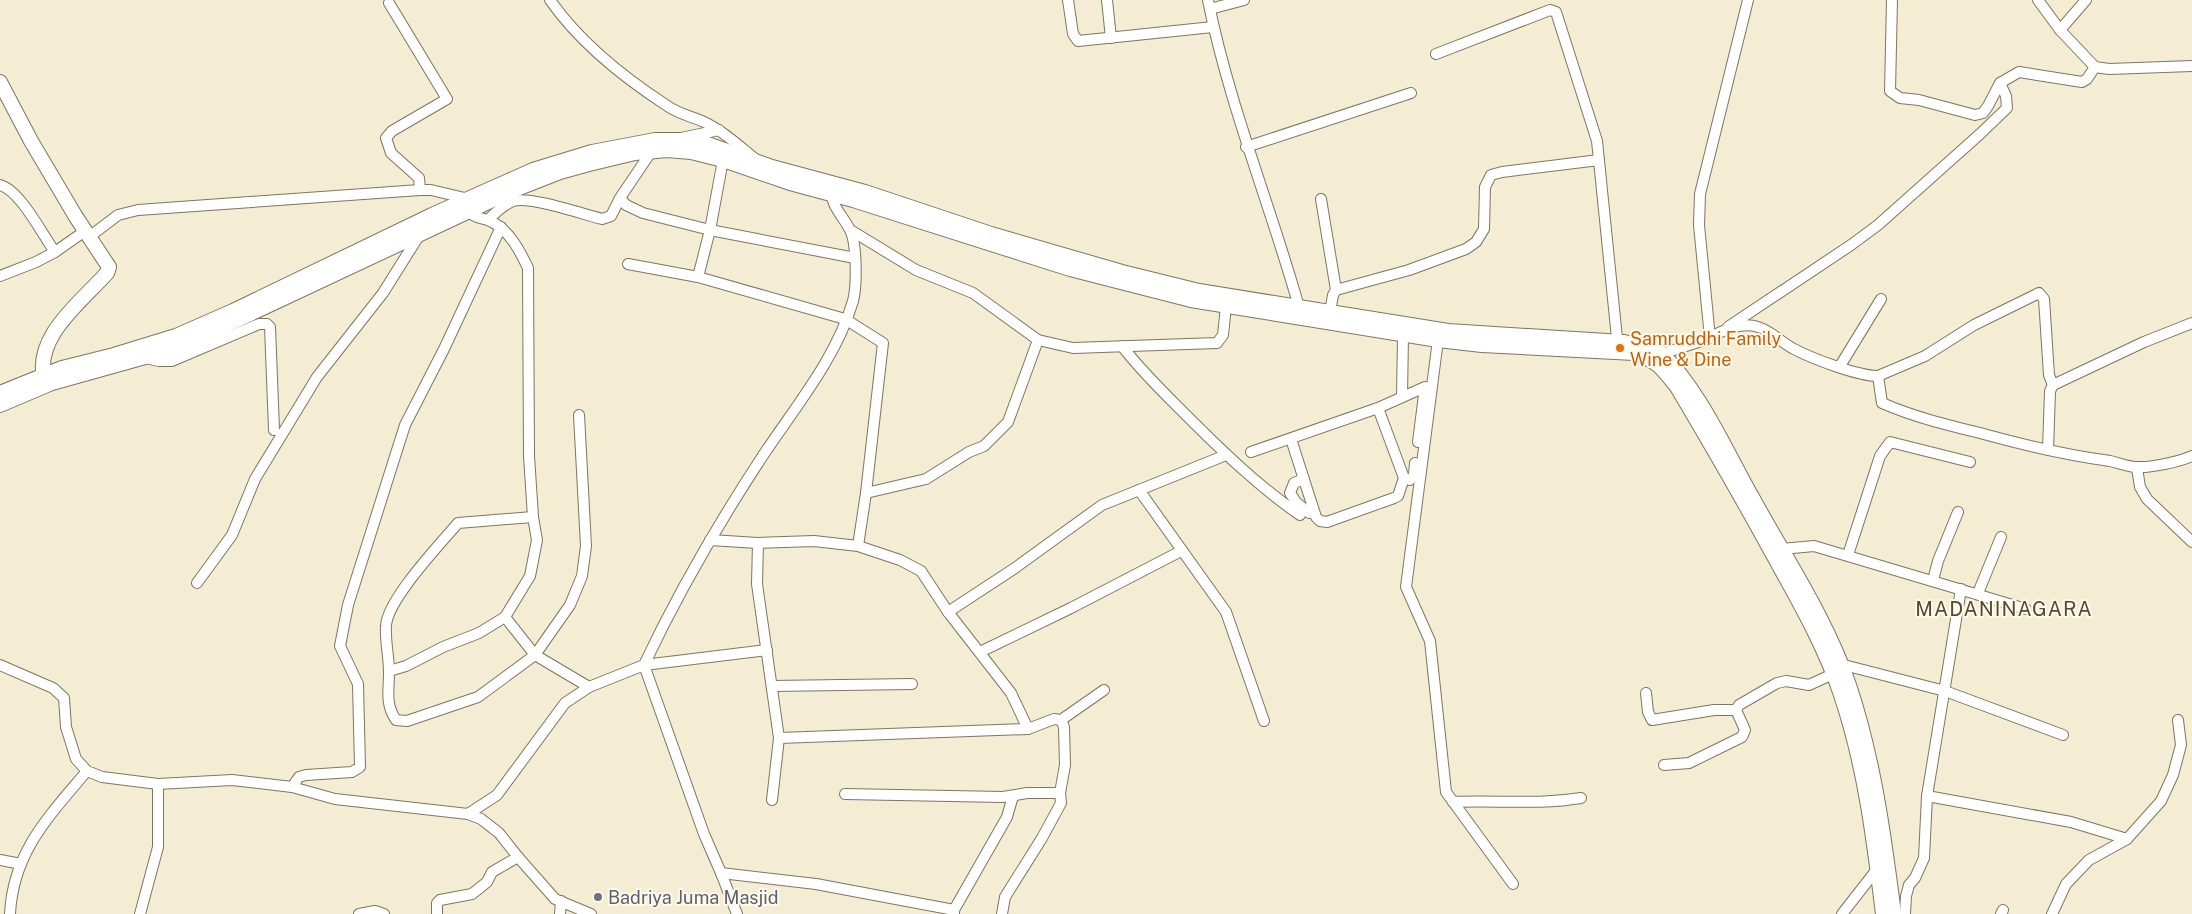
<svg xmlns="http://www.w3.org/2000/svg" width="2192" height="914" viewBox="0 0 2192 914" font-family="'Public Sans',sans-serif">
<rect width="100%" height="100%" fill="#f4ecd3"/>
<g fill="none" stroke-linecap="round" stroke-linejoin="round">
<defs>
<g id="minor">
<path d="M550,0C580,43 623,77 666,105C678,114 691,116 704,122C723,131 738,145 754,158"/>
<path d="M1068,0L1073,34L1078,41L1213,27"/>
<path d="M1107,0L1111,38"/>
<path d="M1208,0C1229,105 1270,204 1299,307"/>
<path d="M1892,0L1890,91L1900,98L1919,100L1975,115L1983,113L1988,106L2000,83L2019,72L2082,82L2087,79L2095,67"/>
<path d="M2038,0L2060,30L2095,67L2109,69L2192,66"/>
<path d="M389,3L447,99L392,131L386,138L391,153L419,178L420,190"/>
<path d="M1210,9L1244,0"/>
<path d="M2060,30L2086,0"/>
<path d="M1436,54L1550,10L1556,12L1597,141L1618,348"/>
<path d="M681,138L719,130"/>
<path d="M1246,147L1411,93"/>
<path d="M651,152L620,198L626,205L643,213L710,230L855,258"/>
<path d="M0,185C20,190 42,234 55,252L85,231"/>
<path d="M1321,199L1336,290"/>
<path d="M467,211C479,221 481,216 492,222C509,230 520,251 528,268L529,456L533,517L537,540L530,576L505,617L535,655L589,687"/>
<path d="M488,220C495,213 503,205 513,201C530,196 582,214 602,219L611,216L620,198"/>
<path d="M852,231L916,270L973,293L1038,340L1073,348L1217,343L1223,335L1226,306"/>
<path d="M89,237L118,215L138,210L420,190H431L469,199"/>
<path d="M628,264L698,277L845,319L883,343L866,493L858,546"/>
<path d="M0,276L36,262L55,252"/>
<path d="M698,277L710,230L723,160"/>
<path d="M1330,312L1333,295L1336,290L1409,270L1466,249L1476,242L1484,229L1485,187L1491,175L1502,172L1599,160"/>
<path d="M1728,327L1851,245L1878,225L1980,134L2007,108L2006,96L2000,83"/>
<path d="M1710,338C1723,330 1742,322 1758,327C1770,330 1782,343 1794,349C1813,359 1858,376 1878,376L1882,403C1914,417 1947,425 1980,433C2023,445 2066,455 2110,461C2119,463 2128,467 2136,467C2151,468 2178,462 2192,456"/>
<path d="M1438,340L1406,587L1430,641L1446,792L1513,884"/>
<path d="M1122,346C1141,371 1163,392 1185,414C1221,450 1258,486 1300,515"/>
<path d="M1659,357L1662,354L1710,338L1699,225L1700,194L1748,0"/>
<path d="M145,358L159,361H172L259,324H267L270,327L274,430"/>
<path d="M1840,366L1881,299"/>
<path d="M1878,376L1925,356L1974,325L2039,293L2044,299L2049,375L2053,385"/>
<path d="M1402,397L1403,335"/>
<path d="M1291,439L1316,517L1320,521L1327,522L1394,498L1398,496L1404,478L1378,408"/>
<path d="M2048,450L2050,391L2053,385L2144,342L2192,323"/>
<path d="M1251,452L1378,408L1425,387L1418,442"/>
<path d="M2137,468L2140,487L2147,499L2192,542"/>
<path d="M1304,479L1294,483L1290,493L1296,502L1309,513"/>
<path d="M1410,480L1414,475L1415,463"/>
<path d="M1139,490L1226,612L1264,721"/>
<path d="M866,493L926,479L969,452L984,446L1008,422L1038,340"/>
<path d="M533,517L458,523C440,544 387,600 386,626C385,641 389,657 389,672C389,691 385,704 396,720L407,721L478,697L535,655L570,605L582,576L586,546L579,415"/>
<path d="M710,540L758,543L814,541L858,546L900,560L921,571L948,612L1011,693L1028,729"/>
<path d="M758,543L757,584L779,738L772,800"/>
<path d="M1782,549L1814,546L2026,609"/>
<path d="M1848,555L1880,456L1890,442L1970,462"/>
<path d="M1933,580L1938,561L1958,512"/>
<path d="M197,583L232,535L255,479L317,377L383,293L420,234"/>
<path d="M1978,593L2001,537"/>
<path d="M948,612L1015,568L1102,505L1226,455"/>
<path d="M767,650L644,665L704,834L721,873L816,884L954,910"/>
<path d="M980,652L1071,608L1181,551"/>
<path d="M1840,664L1945,691L2063,735"/>
<path d="M0,665L53,688L64,698L66,727L76,759L87,771L102,777L158,784L232,780L292,787L335,799L468,814L497,795L565,703L589,687L644,665C678,593 718,524 762,457C795,407 836,359 853,301C857,286 857,243 850,230C844,217 829,204 832,189"/>
<path d="M389,671L406,666L443,647L479,633L505,617"/>
<path d="M772,686L912,684"/>
<path d="M1646,693L1648,712L1652,720L1714,710H1736"/>
<path d="M779,738L1028,729L1054,719L1061,720L1104,690"/>
<path d="M1664,765L1689,763L1742,737L1745,730L1736,710L1739,705L1777,683L1786,681L1809,685L1833,674"/>
<path d="M292,787L299,777L306,775L352,772L360,767L358,684L340,646L348,605L405,425L444,349L501,227"/>
<path d="M845,794L1003,797L1027,793H1060"/>
<path d="M1927,796L2071,822L2127,839"/>
<path d="M1453,802C1496,800 1538,805 1581,798"/>
<path d="M468,814L481,819L499,833L518,857L555,899L591,914"/>
<path d="M0,860L21,864"/>
<path d="M721,873L737,914"/>
<path d="M10,914C13,852 49,816 87,771"/>
<path d="M140,914L158,847V784"/>
<path d="M359,914L375,911L384,914"/>
<path d="M437,914V903L440,900L472,894L487,882L492,872L518,857"/>
<path d="M560,914L561,901"/>
<path d="M954,914V910L1007,817L1013,796"/>
<path d="M1002,914L1005,897L1042,838L1061,803L1060,793L1065,765L1064,727L1061,720"/>
<path d="M1842,914L1878,868"/>
<path d="M1905,914L1906,896L1909,885L1915,878L1924,858L1927,796L1961,589"/>
<path d="M2001,914L2003,910"/>
<path d="M2052,914L2066,884L2089,860L2127,839L2161,801L2173,775L2181,745L2178,720"/>
</g>
<g id="major">
<path d="M0,82L31,141L76,217L109,267L107,273C80,303 32,338 45,382"/>
<path d="M0,393L62,368L114,355L176,336L233,311L432,215L533,170L592,152L655,140H684L705,143L772,167L865,192L991,234L1122,272L1199,291L1448,331L1623,342C1635,344 1652,345 1662,354C1699,389 1727,453 1752,497C1786,559 1826,618 1849,685C1874,760 1884,836 1894,914"/>
<path d="M0,405L52,383L163,352L201,337L514,190L560,172L589,164L635,153L667,150L691,152L723,160L790,183L853,200L1070,269L1191,300L1438,340L1482,345L1634,353C1657,360 1663,369 1677,387C1709,441 1741,496 1771,551C1797,598 1824,644 1841,695C1865,766 1874,840 1883,914"/>
</g>
</defs>
<use href="#minor" stroke="#7e7661" stroke-width="12"/>
<use href="#major" stroke="#7e7661" stroke-width="16"/>
<use href="#minor" stroke="#fff" stroke-width="10"/>
<use href="#major" stroke="#fff" stroke-width="14"/>
</g>
<circle fill="#e8710a" stroke="#fef9ea" stroke-width="2" cx="1620" cy="348" r="5"/>
<circle fill="#6b7280" stroke="#fef9ea" stroke-width="2" cx="598" cy="897" r="5"/>
<g text-anchor="middle" dominant-baseline="central" stroke-width="4" stroke-linejoin="round" paint-order="stroke">
<g font-size="18" fill="#c56008" stroke="#fef9ea" text-anchor="start">
<text x="1630" y="338">Samruddhi Family<tspan x="1630" dy="21">Wine &amp; Dine</tspan></text>
</g>
<g font-size="18" fill="#5b616d" stroke="#fef9ea" text-anchor="start">
<text x="608" y="897">Badriya Juma Masjid</text>
</g>
<g font-size="20" letter-spacing="1" fill="#514a35" stroke="#fef9ea">
<text x="2004" y="609">MADANINAGARA</text>
</g>
</g>
</svg>
